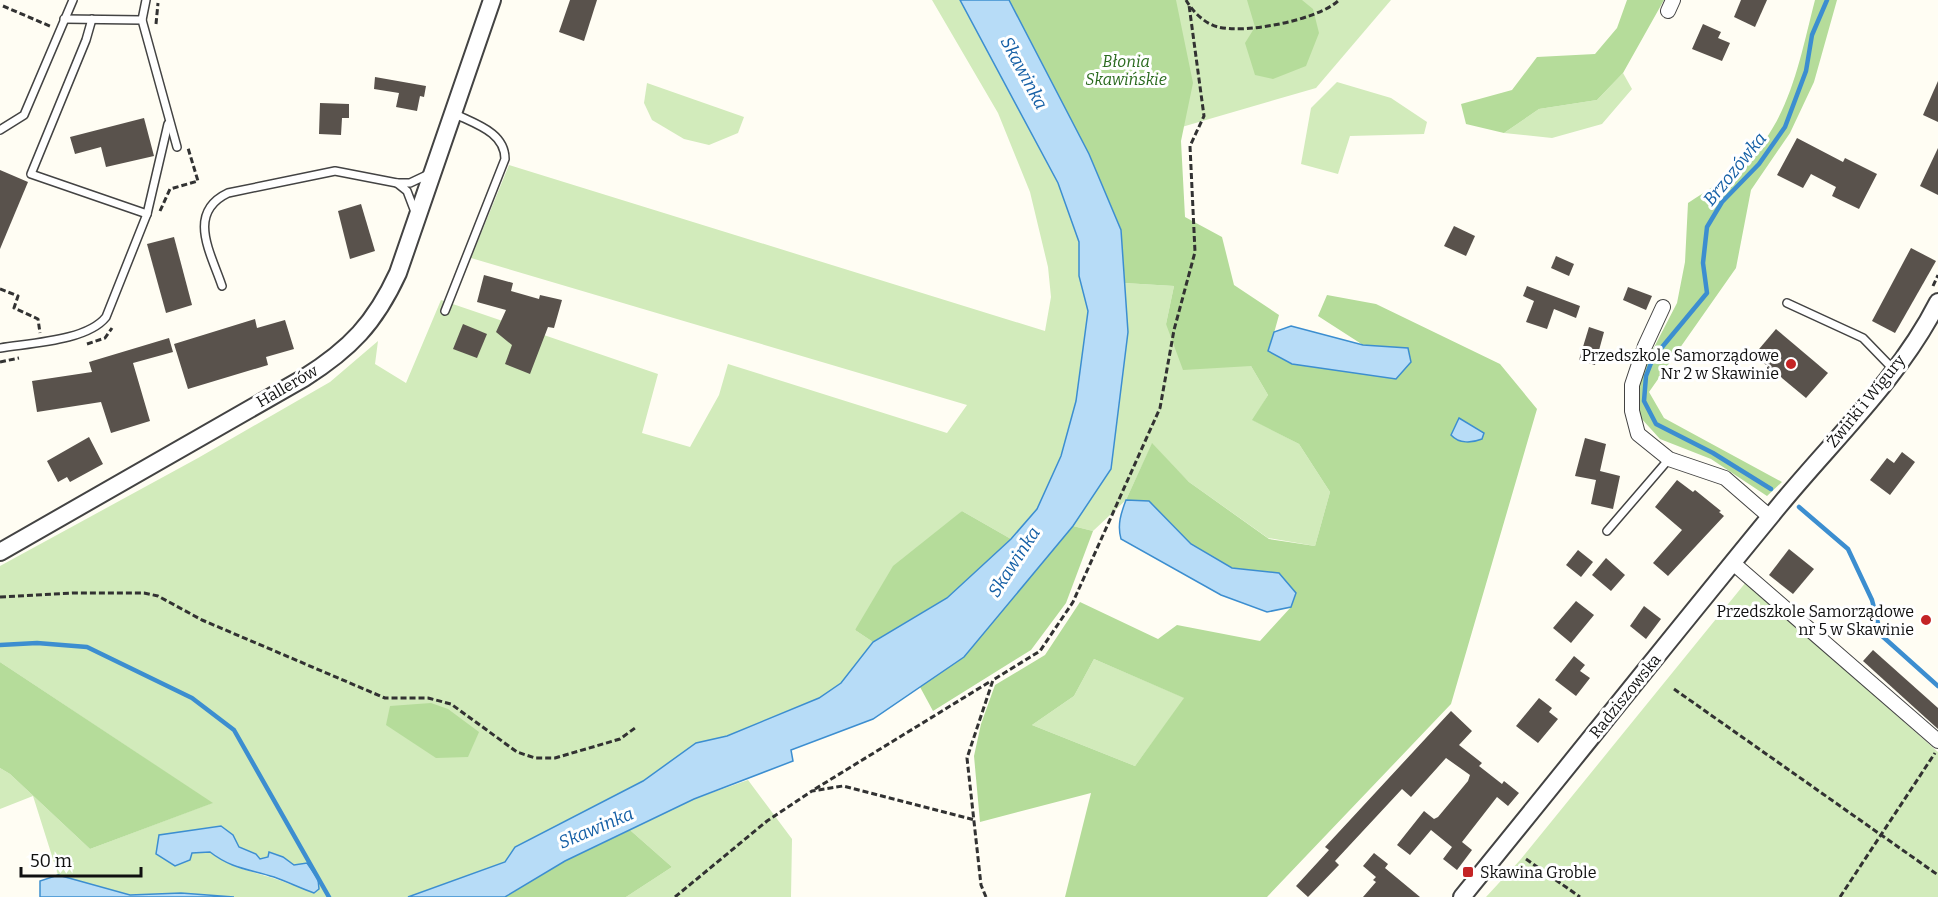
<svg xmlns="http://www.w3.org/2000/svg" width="1938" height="897" viewBox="0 0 1938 897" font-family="Bitter,serif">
<rect width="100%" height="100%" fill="#fffdf3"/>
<g fill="#d2ebbb" fill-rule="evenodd">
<path d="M932,0H960L1058,183L1079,242V276L1088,311L1076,401L1061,456L1037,509L1011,539L962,511L855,630L873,642L841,683L819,698L727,736L696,743L643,781L515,847L505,862L408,897H234L180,893L130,895L58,875L33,796L0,809V768L10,774L90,849L212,803L0,662V566L198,458L330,382L378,341L375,364L406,383L441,300L658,374L642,433L690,447L719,395L728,364L947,433L967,405L471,258L509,165L1045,331L1051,297L1048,267L1030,192L998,113ZM220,826L233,835L239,847L256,854L260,859L268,857L270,852L283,857L294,865H301L292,885C263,872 235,872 210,852L192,853L171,861L156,853L160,835Z"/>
<path d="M1009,0H1391L1316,88L1089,154Z"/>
<path d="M1623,73L1632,89L1602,124L1552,138L1504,133L1539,109L1597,100Z"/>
<path d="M1337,82L1391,98L1427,122L1424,134L1350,136L1338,174L1301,164L1311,108Z"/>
<path d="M647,83L744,117L738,133L709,145L684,139L652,120L644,103Z"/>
<path d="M1124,283L1174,286L1166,324L1251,366L1268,395L1253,420L1299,444L1330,492L1315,546L1268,538L1189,482L1152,444L1126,500L1093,531L1073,526L1111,469L1128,332Z"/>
<path d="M1746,582L1938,752V897H1486L1521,859Z"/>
<path d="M1094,659L1185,698L1135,766L1032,725L1074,696Z"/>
<path d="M748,780L792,839L791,897H626L672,867L630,830L694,799Z"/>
</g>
<g fill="#b5dc9a" fill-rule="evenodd">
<path d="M1009,0H1176L1193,83L1181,141L1185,217L1222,237L1234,285L1279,315L1269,351L1408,348L1363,345L1318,316L1327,295L1376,304L1500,364L1537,409L1451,704L1267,897H1065L1091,793L980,822L974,756L981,724L995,685L1045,655L1080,602L1158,639L1177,625L1260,641L1291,607L1279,573L1232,568L1191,544L1149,501L1126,500L1152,443L1189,482L1269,539L1315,546L1330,492L1299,444L1252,420L1268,395L1251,366L1183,370L1166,324L1174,286L1124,283L1121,229L1089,154ZM1094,659L1184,698L1135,766L1032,725L1074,696Z"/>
<path d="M1247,0H1302L1313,9L1319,33L1306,66L1273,79L1255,75L1245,43L1255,27Z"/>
<path d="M1627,0H1664L1623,73L1597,100L1539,109L1504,133L1466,124L1461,104L1512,90L1537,57L1595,54L1617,28Z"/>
<path d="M1815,0H1837L1814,82L1790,133L1751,190L1736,268L1649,392L1664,418L1782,482L1767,496L1711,459L1660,439L1640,417L1634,386L1677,303L1685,262L1688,203C1707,190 1729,178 1745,163C1790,121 1800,58 1815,0Z"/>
<path d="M962,511L1011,539L947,598L873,642L855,630L893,566Z"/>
<path d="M1073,526L1093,531L1066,603L1031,650L933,711L920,687L964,657Z"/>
<path d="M0,662L213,803L90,849L10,774L0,768Z"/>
<path d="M431,703L448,709L479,732L468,757L436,758L386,725L390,706Z"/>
<path d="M630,830L672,867L626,897H505L565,861Z"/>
</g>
<g fill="#b7dcf7" stroke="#3c8ed0" stroke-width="1.5">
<path d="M960,0H1009L1089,154L1121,230L1128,332L1111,469L1073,526L964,657L873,719L791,750L793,761L694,799L565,861L505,897H408L505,862L515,847L643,781L696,743L727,736L819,698L841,683L873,642L947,598L1011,539L1037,509L1061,456L1076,401L1088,311L1079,276V242L1058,183Z"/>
<path d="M1291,326L1363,345L1408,348L1411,362L1396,379L1292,364L1268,351L1274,332Z"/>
<path d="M1459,418L1484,433L1482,439C1472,443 1459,444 1451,435Z"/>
<path d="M1126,500L1149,501L1191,544L1232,568L1279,573L1296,593L1291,607L1267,612L1221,595L1121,539C1117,525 1121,513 1126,500Z"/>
<path d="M221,826L233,835L239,847L256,854L260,859L268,857L269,852L283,857L294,865L307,863L318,879L319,889L314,893C300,888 288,882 274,877C249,869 232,869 210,852L192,853L190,860L175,866L156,854L159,835Z"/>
<path d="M58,875L130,895L181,893L234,897H40V881Z"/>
</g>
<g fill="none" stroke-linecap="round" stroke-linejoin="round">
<g stroke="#3c8ed0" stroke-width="4.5">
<path d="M1771,489L1713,453L1656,424L1644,401L1646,376L1653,358L1707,293L1703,263L1707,227L1722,202L1759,164L1785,127L1806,71L1812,35L1827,0"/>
<path d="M1799,507L1848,549L1872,600L1881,635L1938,686"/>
<path d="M0,645L37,643L87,647L192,698L234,730L329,897"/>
</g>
</g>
<g fill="#59524c">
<path d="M570,0H597L584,41L559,32Z"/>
<path d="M1741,0H1767L1755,27L1734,17Z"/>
<path d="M1703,24L1721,32L1718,38L1730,43L1722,61L1692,49Z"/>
<path d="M375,77L426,86L424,97L420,96L417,111L396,107L399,93L374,89Z"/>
<path d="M1938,81V122L1923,115Z"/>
<path d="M320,103L349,104V118H342L341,135L319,134Z"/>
<path d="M144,118L154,156L106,167L101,147L75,154L70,137Z"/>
<path d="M1797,138L1843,162L1845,158L1877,174L1859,209L1832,196L1836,187L1811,174L1803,188L1777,175Z"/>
<path d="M1938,148V195L1920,186Z"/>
<path d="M0,170L28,182L0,249Z"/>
<path d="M361,204L375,251L350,259L338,211Z"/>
<path d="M1454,226L1475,236L1466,256L1444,246Z"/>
<path d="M174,237L192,305L166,313L147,244Z"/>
<path d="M1911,248L1936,261L1895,333L1872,321Z"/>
<path d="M1556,256L1574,264L1569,276L1551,268Z"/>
<path d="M484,275L513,283L511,291L539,299L540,295L562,300L554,328L548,327L530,374L505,364L512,345L496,332L506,310L477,302Z"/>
<path d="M1527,286L1580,306L1576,318L1554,309L1547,329L1526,322L1534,301L1523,296Z"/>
<path d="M1628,287L1652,296L1646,310L1623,300Z"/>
<path d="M255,319L257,328L285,320L294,349L266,357L268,365L188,389L174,344Z"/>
<path d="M463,324L487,334L477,358L453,349Z"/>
<path d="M1589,327L1604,332L1595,365L1579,360Z"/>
<path d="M1776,329L1828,373L1806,398L1754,355Z"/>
<path d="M169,338L173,352L133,363L150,421L111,433L101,402L37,412L32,381L92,372L89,362Z"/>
<path d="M89,437L103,464L70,482L67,477L58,482L47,461Z"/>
<path d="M1585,438L1606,444L1600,471L1620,476L1613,509L1591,504L1596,480L1575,476Z"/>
<path d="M1902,452L1915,462L1890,495L1870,480L1887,458L1894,463Z"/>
<path d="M1677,480L1693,492L1695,490L1721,511L1719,512L1724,516L1668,576L1653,563L1682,530L1655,507Z"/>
<path d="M1789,549L1814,569L1793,594L1769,575Z"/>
<path d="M1578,550L1593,562L1581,577L1566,565Z"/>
<path d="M1606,558L1625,575L1611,591L1592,575Z"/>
<path d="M1576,601L1594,615L1571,643L1553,628Z"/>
<path d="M1644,606L1661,619L1646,639L1630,626Z"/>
<path d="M1873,650L1938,708V729L1863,661Z"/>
<path d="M1574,656L1585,665L1580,671L1590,678L1576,696L1555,680Z"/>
<path d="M1539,698L1552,708L1549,712L1558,719L1538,743L1516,726Z"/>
<path d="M1451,711L1472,731L1459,745L1482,763L1479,766L1502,784L1504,781L1519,793L1508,806L1497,797L1462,842L1472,850L1457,870L1443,859L1452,847L1431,830L1410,855L1397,845L1424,811L1434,819L1438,817L1468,781L1470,775L1446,758L1411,797L1402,789L1335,861L1339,865L1308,897L1296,886L1329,850L1325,847Z"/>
<path d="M1374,853L1388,864L1385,868L1420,897H1363L1376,882L1373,880L1376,877L1363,866Z"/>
</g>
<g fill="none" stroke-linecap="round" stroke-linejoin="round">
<defs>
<g id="service">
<path d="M64,19L142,20L177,147"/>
<path d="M92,19L86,40L31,174L147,214"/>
<path d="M142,20L146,0"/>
<path d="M0,130L24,115L73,0"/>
<path d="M415,212L407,191L397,183H410L429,174"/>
<path d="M222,286C211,253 186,213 228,193L335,171L397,183"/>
<path d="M1787,303L1863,338L1894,370"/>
<path d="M445,311L505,159C505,132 475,124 453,113"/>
<path d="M0,348C30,343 87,341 106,317L147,214L168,124"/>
<path d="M1607,531L1669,459"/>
</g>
<g id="minor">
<path d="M1668,11L1673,0"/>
<path d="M1663,307L1645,346L1632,385V411L1638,434L1669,459L1725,478L1770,517"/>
<path d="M1733,563L1938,741"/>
</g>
<g id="tertiary">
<path d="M0,552L304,378C350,349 375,323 398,273L492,0"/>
<path d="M1462,897C1568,767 1672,636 1779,506C1833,440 1899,379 1938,302"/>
</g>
</defs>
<use href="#service" stroke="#434343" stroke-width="10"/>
<use href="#minor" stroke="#434343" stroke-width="16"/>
<use href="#tertiary" stroke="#434343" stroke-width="20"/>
<g stroke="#323232" stroke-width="3" stroke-dasharray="6 3" stroke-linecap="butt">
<path d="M1186,0C1192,11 1205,24 1218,27C1245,34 1319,20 1339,0"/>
<path d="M3,6L52,27"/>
<path d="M156,24L158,3"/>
<path d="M160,211L170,189L198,181L188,148"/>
<path d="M1933,286L1938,275"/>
<path d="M0,289L18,296L14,308L38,319L40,333"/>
<path d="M87,344L105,338L112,328"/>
<path d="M0,362L19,358"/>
<path d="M0,597L74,593H144L158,596L202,620L385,698H428L451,704L517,752L535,758H555L620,739L635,728"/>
<path d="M1674,689L1938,875"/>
<path d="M815,789L991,681"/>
<path d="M1526,859L1580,897"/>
<path d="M675,897L767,821L812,791L843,786L975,820"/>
<path d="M986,897L981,885L967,758L993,680L1040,651L1073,602L1160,408L1174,330L1195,252L1190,146L1204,116L1189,5"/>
<path d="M1840,897L1935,753"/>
</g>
<use href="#service" stroke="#fff" stroke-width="7"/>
<use href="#minor" stroke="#fff" stroke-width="14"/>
<use href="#tertiary" stroke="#fff" stroke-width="16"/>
</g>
<g fill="#c42425" stroke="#fff" stroke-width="2">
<circle cx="1791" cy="364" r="6"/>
<circle cx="1926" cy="620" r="6"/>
<rect x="1462" y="866" width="12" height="12" rx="3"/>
</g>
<g text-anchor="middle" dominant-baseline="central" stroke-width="6" stroke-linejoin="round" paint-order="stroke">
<g font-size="16" font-style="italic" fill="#2a6a1e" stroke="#fff">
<text x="1126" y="61">Błonia<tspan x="1126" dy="18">Skawińskie</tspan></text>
</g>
<g font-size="16" fill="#101010" stroke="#fff" text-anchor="end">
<text x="1779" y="355">Przedszkole Samorządowe<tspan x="1779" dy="18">Nr 2 w Skawinie</tspan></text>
<text x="1914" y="611">Przedszkole Samorządowe<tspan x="1914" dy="18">nr 5 w Skawinie</tspan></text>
<text x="1480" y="872" text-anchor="start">Skawina Groble</text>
</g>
<g font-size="16" fill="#101010" stroke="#fff">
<text transform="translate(287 386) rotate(-30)">Hallerów</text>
<text transform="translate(1866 401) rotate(-51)">Żwirki i Wigury</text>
<text transform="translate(1625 696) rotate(-51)">Radziszowska</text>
</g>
<g font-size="18" font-style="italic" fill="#1660a6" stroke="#fff">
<text transform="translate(1024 73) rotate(62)">Skawinka</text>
<text transform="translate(1735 169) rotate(-51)">Brzozówka</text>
<text transform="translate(1014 562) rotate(-57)">Skawinka</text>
<text transform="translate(596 828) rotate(-23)">Skawinka</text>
</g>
</g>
<path d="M21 867v9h120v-9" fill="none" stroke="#101010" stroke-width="3"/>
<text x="30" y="867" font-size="18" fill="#101010" stroke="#ffffff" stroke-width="4.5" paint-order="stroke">50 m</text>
</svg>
